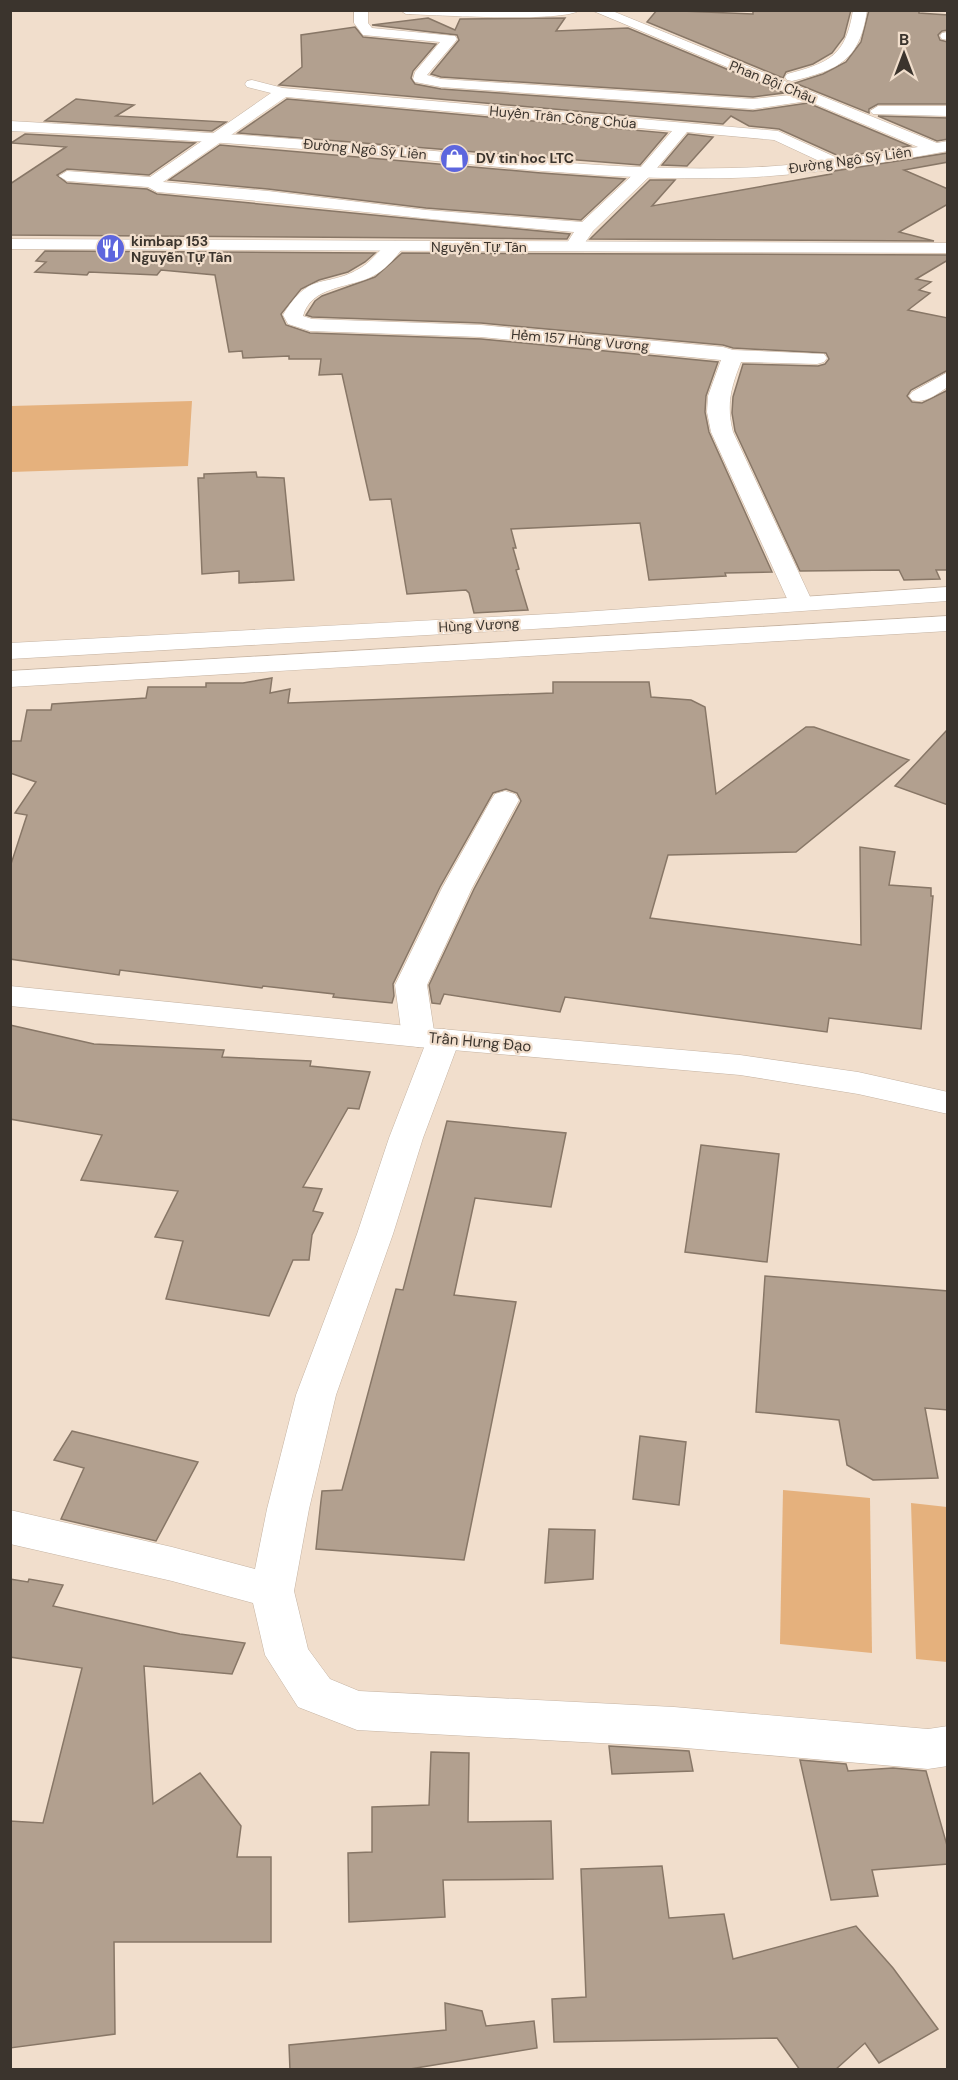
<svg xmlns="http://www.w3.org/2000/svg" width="958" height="2080" viewBox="0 0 958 2080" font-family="'DM Sans',sans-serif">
<rect width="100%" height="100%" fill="#f1decc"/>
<g fill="#e5b17d">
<path d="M192,401L188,466L11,472V406Z"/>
<path d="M783,1490L870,1498L872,1653L780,1644Z"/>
<path d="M911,1503L947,1507V1662L916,1659Z"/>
</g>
<g fill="#b2a08f" stroke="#887767" stroke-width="1.5">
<path d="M657,10L753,14V10H851L844,37L832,53L813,64L786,72L783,78L647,22Z"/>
<path d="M869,10H919V13L948,15V30L942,31L938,35L940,40L948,42V104H878L869,109V113L795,83L823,74L846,62L861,42Z"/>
<path d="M428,18L455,30L460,19L565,18L556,31L628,28L784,93L753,97L441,77L431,74L459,40L457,35L372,25Z"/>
<path d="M355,27L363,37L436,44L413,71L411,78L415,84L441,89L753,111L808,103L910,146L841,157L779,129L749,126L731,116L723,124L279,85L302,67L301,35Z"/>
<path d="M76,99L134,105L116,116L226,122L212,131L45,121Z"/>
<path d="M287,99L667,133L640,165L238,133Z"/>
<path d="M878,116L948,118V139L937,141Z"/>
<path d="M25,134L195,143L149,175L67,169L57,175L67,183L147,189L157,194L570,234L567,239L10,235V184L66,147L11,143Z"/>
<path d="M688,134L713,137L687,166L662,165Z"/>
<path d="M220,145L541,173L625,179L581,220L426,208L268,189L169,180Z"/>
<path d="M948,153V162L904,170L948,189V204L899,232L934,241L590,239L650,180H675L652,206L831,174L828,172Z"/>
<path d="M45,251L375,253L365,262L348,272L319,280L301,289L281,314L286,325L310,333L481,339L718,362L706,396L705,412L709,432L772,572L725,573L726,576L649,580L640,523L511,529L516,548H513L519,569L516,570L528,610L474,613L469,593L466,590L407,594L391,499L370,500L342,374L319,375L321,359H289V356L243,358L242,351L229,352L215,275L161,270L157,275L89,272L87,275L35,272L46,262L36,261Z"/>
<path d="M402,253L948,255V260L916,279L931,282L919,290L930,293L908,310L948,318V370L911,390L907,396L912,402L922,403L948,390V570H936L940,579L904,580L899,570L800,571L735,431L732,413L733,397L743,364L818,366L825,364L829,359L826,353L733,348L723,345L481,323L312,317L306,315L315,301L322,296L375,277Z"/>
<path d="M256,472L257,477L284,478L294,580L239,583V571L202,574L198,478H204V474Z"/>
<path d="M272,678L270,693L290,689L288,703L553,693V682H649L651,697L691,700L705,707L716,794L806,727H814L909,760L796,852L668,855L650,918L861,945L860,847L895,852L889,885L931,888V896H933L921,1029L829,1018L827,1032L565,997L560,1012L444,994L440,1004L432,1003L429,985L474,889L521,801L517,793L506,789L493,793L440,887L393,984L394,996L392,1003L333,997L334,994L263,986L262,988L120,970L119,975L10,959V867L27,815L15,813L36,782L10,773V741H21L27,710H51L52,704L146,698L148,687H206V683H243Z"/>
<path d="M948,729V805L895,786Z"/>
<path d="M10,1025L94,1044L224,1050L222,1057L311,1061L310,1066L370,1072L359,1109L348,1108L303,1187L322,1189L313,1211L323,1213L312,1235L309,1260H293L269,1316L166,1299L183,1241L155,1237L178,1191L81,1180L102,1135L10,1119Z"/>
<path d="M447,1121L566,1133L551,1207L475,1198L454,1295L516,1302L464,1560L316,1549L322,1491L342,1490L396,1289L403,1290Z"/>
<path d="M701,1145L779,1154L767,1262L685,1252Z"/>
<path d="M765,1276L948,1291V1410L925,1408L938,1478L873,1480L847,1465L839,1420L756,1412Z"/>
<path d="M72,1431L198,1462L156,1541L61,1519L84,1468L54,1460Z"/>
<path d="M640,1436L686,1442L679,1505L633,1499Z"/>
<path d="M549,1529L595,1530L593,1579L545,1583Z"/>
<path d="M10,1579L28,1582L29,1579L63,1585L53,1606L180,1634L245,1643L232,1674L144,1666L153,1804L200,1773L241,1826L237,1857H271V1942H114L115,2034L10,2048V1821L43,1823L82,1668L10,1657Z"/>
<path d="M609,1746L689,1751L693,1771L612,1774Z"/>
<path d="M431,1752L469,1753L468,1822L551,1821L553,1879L443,1880L445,1917L349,1922L348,1853L372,1852V1807L429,1805Z"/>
<path d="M800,1760L846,1764L848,1771L893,1768L926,1771L948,1849V1864L872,1870L878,1896L831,1900Z"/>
<path d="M662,1866L669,1918L724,1914L733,1959L856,1926L893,1968L938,2029L879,2063L865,2043L835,2070H800L777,2038L554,2042L552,1999L586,1997L581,1869Z"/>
<path d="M445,2003L482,2011L486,2026L534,2021L537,2048L404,2070H290L289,2045L446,2030Z"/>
</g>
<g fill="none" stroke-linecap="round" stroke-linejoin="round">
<defs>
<g id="minor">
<path d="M354,10H368V23L372,28L455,36L457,39L455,42L427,75L441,79L753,99L808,93L815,97L808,101L753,109L441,87L415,82L413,79L415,72L440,42L363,35L354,23Z"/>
<path d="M400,10H580C565,23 434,15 406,14Z"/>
<path d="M853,10H867C860,61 838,70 792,81L787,80L785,77L787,74C829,63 846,56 853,10Z"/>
<path d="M948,32V40L942,39L940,36L942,33Z"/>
<path d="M252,80L283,88L778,131L844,161L846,164L844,167H832L774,140L687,132L652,174L593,231L580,250H568L565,246L574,232C435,221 296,203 157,192L148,187L67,181L59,176L67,171L150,177L271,93L247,87L245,84L247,81ZM286,97L672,131L640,168L582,222L426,210L268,191L163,182Z"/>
<path d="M878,106H948V116L873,114L870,111Z"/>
<path d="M395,241L401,242L404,246C396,258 383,272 369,278C346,288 311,287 303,316L312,319L481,325L723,347L733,350L824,354L827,358L824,362L817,364L741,362C731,387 726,405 733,432L813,603L810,608L801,610L792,608L789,603L711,432L707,412L708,396L721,360L481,337L310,331L288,324L283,315C312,268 325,290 362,267C374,260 382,244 395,241Z"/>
<path d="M948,372V387C936,394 926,404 912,400L909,396L912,392Z"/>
<path d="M505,791L515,794L519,800L472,888L427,985L434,1031L444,1029L456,1032L460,1039L423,1138L393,1234L336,1395L309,1509L294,1591L308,1649L330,1679L359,1691L674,1707L928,1729L948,1726V1766L928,1769L674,1747L357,1730L298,1707L265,1655L253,1603L172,1581L10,1544V1510L172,1547L255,1569L267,1509L296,1395L357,1234L389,1138L425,1045L418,1047L406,1044L402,1037L395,985L442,888L491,800L495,794Z"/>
</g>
<g id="tertiary">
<path d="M591,10H610L937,143L948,141V151C876,164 805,176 732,178C605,181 477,164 350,153C237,143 124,136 10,131V121C134,128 257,135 380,146C497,156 614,171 731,168C794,167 856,158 918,147Z"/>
<path d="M10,239L948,243V253L10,249Z"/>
<path d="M10,986L418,1027L740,1055L858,1072L948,1092V1114L858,1094L740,1075L418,1047L10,1006Z"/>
</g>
<g id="secondary">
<path d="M948,587V601L567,627L10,659V643L567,613Z"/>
<path d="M948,616V631L10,687V671Z"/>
</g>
</defs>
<use href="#minor" stroke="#c5b3a2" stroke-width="1"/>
<use href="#tertiary" stroke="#c5b3a2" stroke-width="1"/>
<use href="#secondary" stroke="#c5b3a2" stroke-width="1"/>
<use href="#minor" fill="#fff" fill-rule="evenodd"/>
<use href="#tertiary" fill="#fff" fill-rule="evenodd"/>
<use href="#secondary" fill="#fff" fill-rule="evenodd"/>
</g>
<defs>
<symbol id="shop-disc" viewBox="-11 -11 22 22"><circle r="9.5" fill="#5d66de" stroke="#f1decc"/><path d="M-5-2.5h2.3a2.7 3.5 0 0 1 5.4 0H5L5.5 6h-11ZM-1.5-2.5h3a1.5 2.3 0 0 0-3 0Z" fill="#fff"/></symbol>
<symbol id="restaurant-disc" viewBox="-11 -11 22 22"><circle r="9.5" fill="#5d66de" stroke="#f1decc"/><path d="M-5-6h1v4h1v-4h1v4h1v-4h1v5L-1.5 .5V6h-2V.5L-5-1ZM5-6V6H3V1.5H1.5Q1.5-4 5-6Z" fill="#fff"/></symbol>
</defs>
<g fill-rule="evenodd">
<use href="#shop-disc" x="438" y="142" width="33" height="33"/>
<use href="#restaurant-disc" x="94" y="232" width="33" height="33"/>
</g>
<g text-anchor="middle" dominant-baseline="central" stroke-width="4.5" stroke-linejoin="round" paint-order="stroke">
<g font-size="14" fill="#3b342d" stroke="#f1decc">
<text transform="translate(773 82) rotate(22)">Phan Bội Châu</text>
<text transform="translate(563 117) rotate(5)">Huyền Trân Công Chúa</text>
<text transform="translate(365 149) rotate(5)">Đường Ngô Sỹ Liên</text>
<text transform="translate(850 160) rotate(-8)">Đường Ngô Sỹ Liên</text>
<text x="479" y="247">Nguyễn Tự Tân</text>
<text transform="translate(580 340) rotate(5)">Hẻm 157 Hùng Vương</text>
<text transform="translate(479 625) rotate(-3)">Hùng Vương</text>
</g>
<g font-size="14" font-weight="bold" fill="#3b342d" stroke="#f1decc" text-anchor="start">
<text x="476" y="158">DV tin hoc LTC</text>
<text x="131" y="241">kimbap 153<tspan x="131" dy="16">Nguyễn Tự Tân</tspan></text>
</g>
<g font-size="15" fill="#3b342d" stroke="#f1decc">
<text transform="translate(480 1042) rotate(5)">Trần Hưng Đạo</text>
</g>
</g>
<rect width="958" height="2080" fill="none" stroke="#3b342d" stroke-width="24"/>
<g transform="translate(904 54)" stroke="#f1decc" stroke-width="4.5" paint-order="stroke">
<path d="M0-4.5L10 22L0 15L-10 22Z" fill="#3b342d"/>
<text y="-9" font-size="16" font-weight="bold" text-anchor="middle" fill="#3b342d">B</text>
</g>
</svg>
